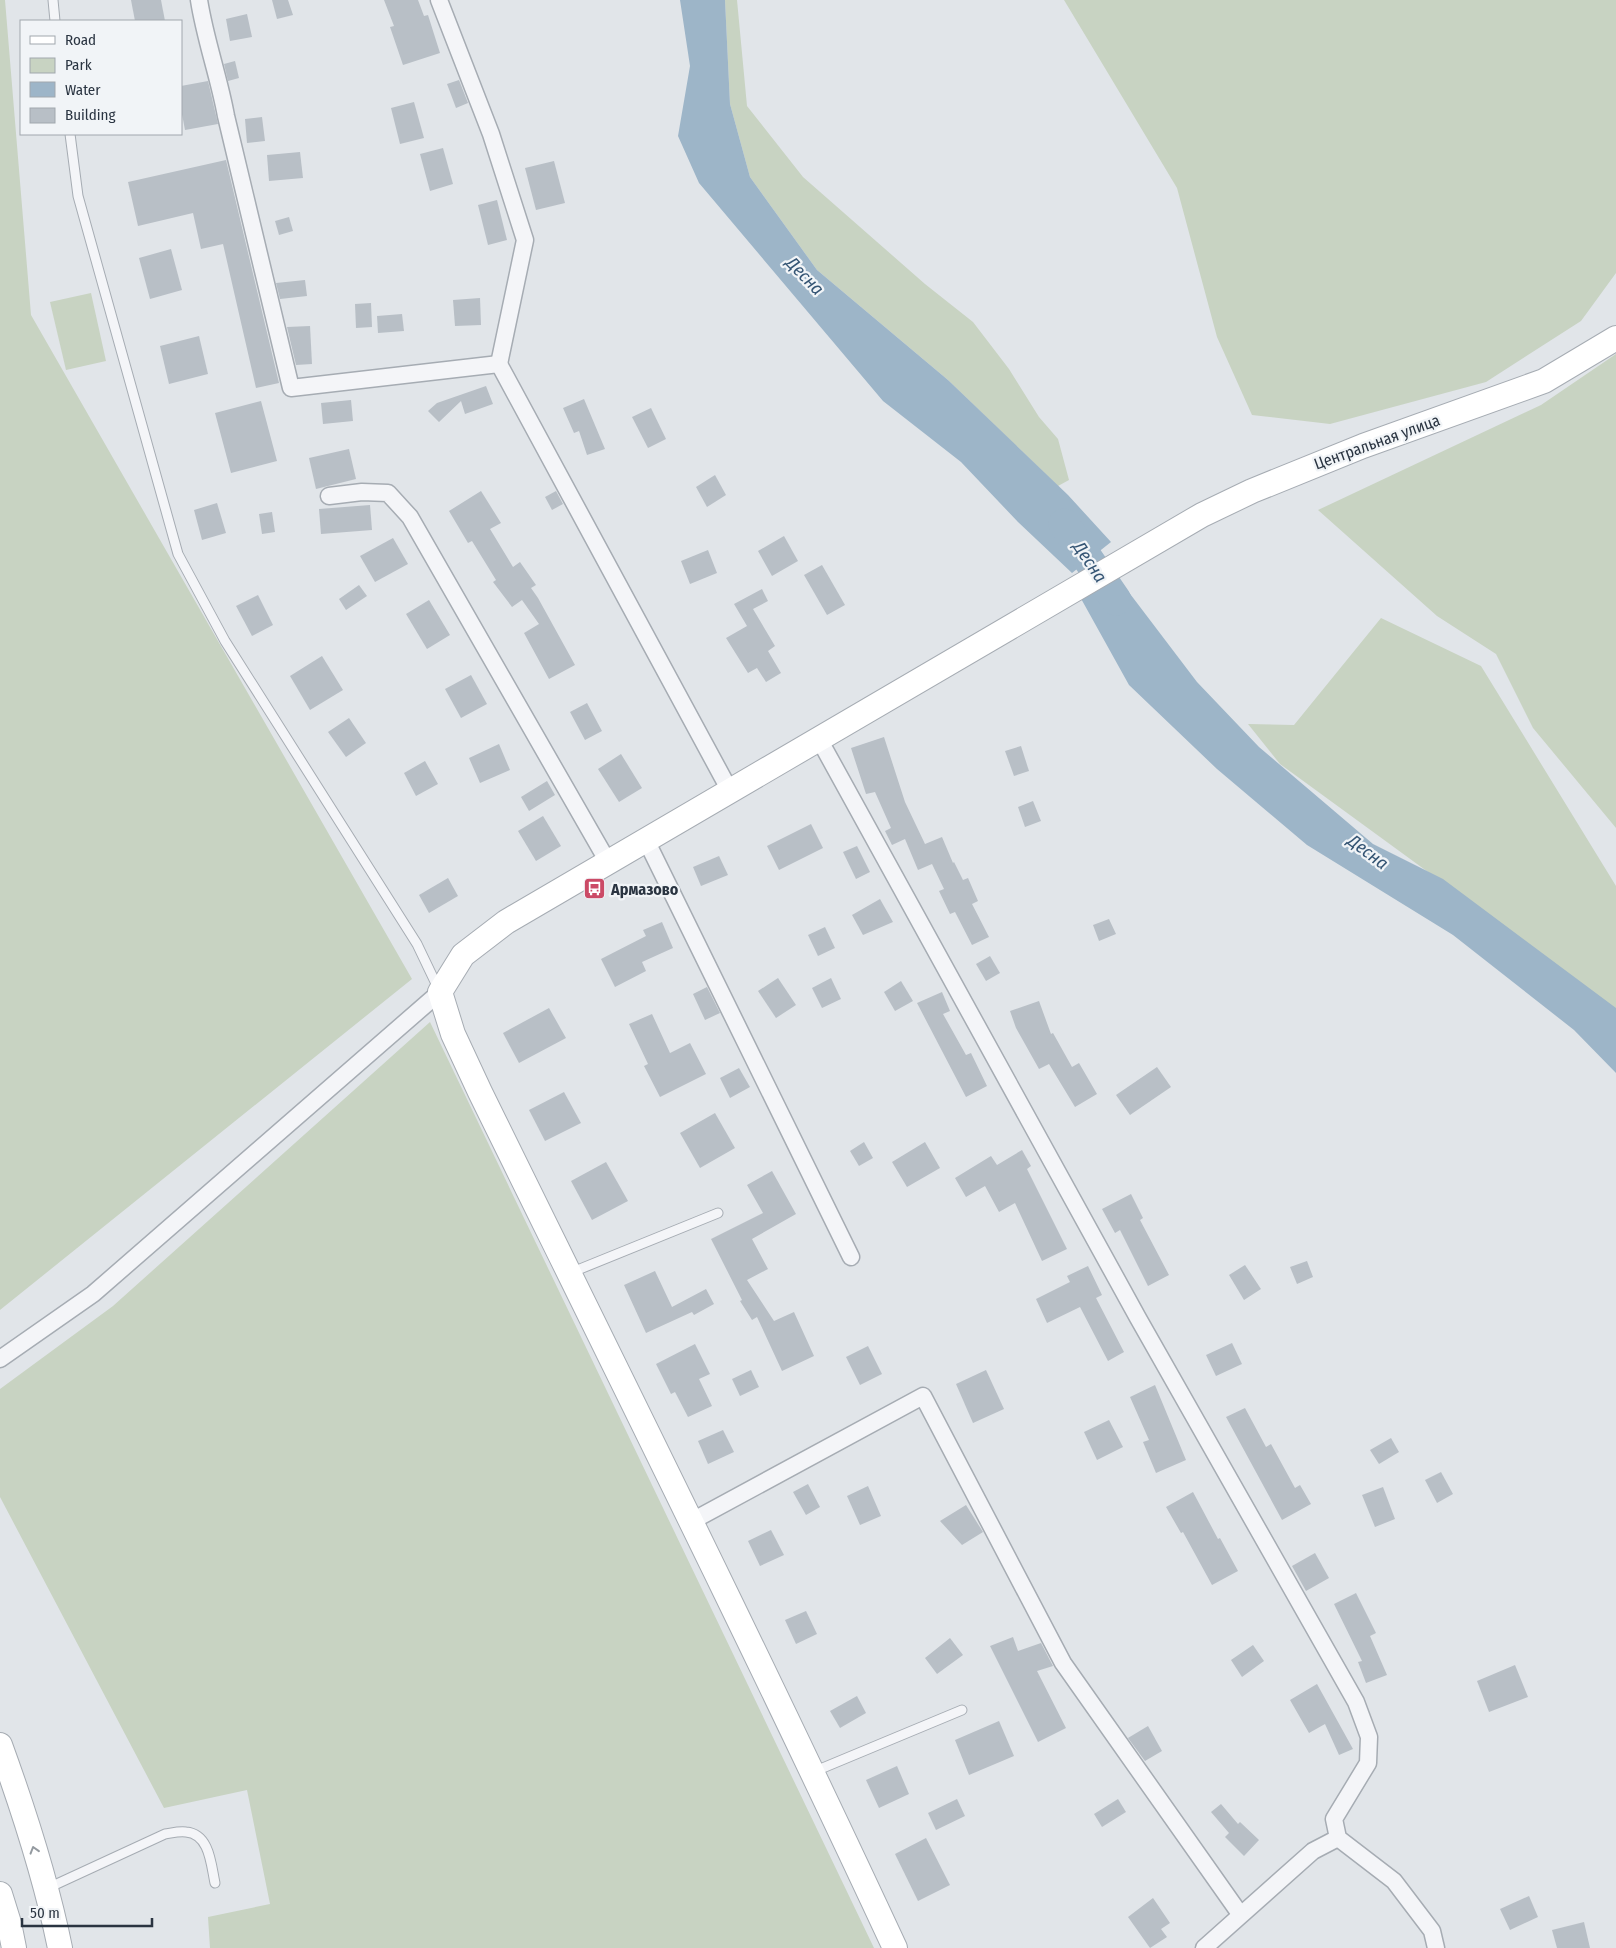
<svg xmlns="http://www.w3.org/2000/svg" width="1616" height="1948" viewBox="0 0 1616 1948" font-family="'Fira Sans Condensed',sans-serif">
<rect width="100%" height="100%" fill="#e1e5e9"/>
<g fill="#c8d3c2">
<path d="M0,0H5L31,315L412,979L0,1310Z"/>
<path d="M725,0H737L747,106L803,177L925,284L973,322L1009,369L1039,417L1058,439L1069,480L1058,486L948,380L817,270L750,177L730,104Z"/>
<path d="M1064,0H1616V273L1581,321L1486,382L1330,424L1252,415L1217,337L1177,188Z"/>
<path d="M91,293L106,361L66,370L50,302Z"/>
<path d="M1616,354V828L1533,728L1496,654L1437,616L1318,510L1541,405Z"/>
<path d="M1381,618L1481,666L1616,886V1009L1280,764L1248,724L1294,725Z"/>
<path d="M430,1022L874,1948H210L208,1917L270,1904L247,1790L164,1808L0,1497V1389L113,1306Z"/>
</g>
<g fill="#9db5c8">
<path d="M680,0H725L730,104L750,177L817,270L948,380L1068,495L1111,542L1072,573L1018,522L961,462L883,401L699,183L678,136L690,66Z"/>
<path d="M1115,574L1197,682L1259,747L1373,844L1443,879L1616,1008V1073L1574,1030L1453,935L1307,845L1217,769L1129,685L1079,595Z"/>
</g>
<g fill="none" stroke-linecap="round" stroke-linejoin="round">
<path stroke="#9db5c8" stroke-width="31" d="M1064,524L1116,600"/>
</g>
<g fill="#b8bfc6">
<path d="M131,0H161L165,21H135Z"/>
<path d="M272,0H288L293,15L277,19Z"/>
<path d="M384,0H418L424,16L428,15L440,53L403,65L390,27L394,26Z"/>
<path d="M247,14L252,37L230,41L226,19Z"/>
<path d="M235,61L239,78L228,81L224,64Z"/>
<path d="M459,80L468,103L456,108L447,84Z"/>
<path d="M208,81L218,124L185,130L181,109V86Z"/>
<path d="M414,102L424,138L400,144L391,108Z"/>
<path d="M262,117L265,141L247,143L245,119Z"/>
<path d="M443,148L453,184L430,191L420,154Z"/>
<path d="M300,152L303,178L269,181L267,155Z"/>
<path d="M226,160L279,383L256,388L223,244L201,249L193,213L138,226L128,182Z"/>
<path d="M554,161L565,203L536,210L525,168Z"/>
<path d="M497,200L507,240L488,245L478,205Z"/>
<path d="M289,217L293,231L279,235L275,221Z"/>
<path d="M171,249L182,290L150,299L139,258Z"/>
<path d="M305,280L307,296L280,299L276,283Z"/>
<path d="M480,298L481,325L455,326L453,300Z"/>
<path d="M371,303L372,327L356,328L355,304Z"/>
<path d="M402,314L404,331L378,333L377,316Z"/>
<path d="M310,326L312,364L296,365L287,327Z"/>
<path d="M199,336L208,374L169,384L160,346Z"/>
<path d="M486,386L493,404L465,414L461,401L439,422L428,411L437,403Z"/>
<path d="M584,399L605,449L587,455L579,431L574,433L563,408Z"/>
<path d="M351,400L353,421L323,424L321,403Z"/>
<path d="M261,401L277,461L231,473L215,413Z"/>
<path d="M651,408L666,439L648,448L632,417Z"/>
<path d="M349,449L356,479L316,489L309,458Z"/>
<path d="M715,475L726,495L707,507L696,487Z"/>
<path d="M481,491L501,523L490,529L513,567L520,562L536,585L531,588L538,598L575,665L549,679L524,633L539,624L522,600L512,607L493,582L496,580L472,541L468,543L449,511Z"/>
<path d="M556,491L563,504L552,510L545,497Z"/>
<path d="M217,503L226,533L202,540L194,510Z"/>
<path d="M370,505L372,530L321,534L319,509Z"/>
<path d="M272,512L275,532L262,534L259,514Z"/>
<path d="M784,536L798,561L772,576L758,551Z"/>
<path d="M393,538L408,564L375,582L360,556Z"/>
<path d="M708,550L717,573L690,584L681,561Z"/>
<path d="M822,565L845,605L827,615L804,575Z"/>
<path d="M359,585L367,596L346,610L339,599Z"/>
<path d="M762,589L768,601L753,609L775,646L768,651L781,673L766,682L757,668L748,673L726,638L747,626L734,604Z"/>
<path d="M258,595L273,625L252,636L236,606Z"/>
<path d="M429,600L450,635L427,649L406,614Z"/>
<path d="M322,656L343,690L310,710L290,676Z"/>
<path d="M471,675L487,704L461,718L445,689Z"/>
<path d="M587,703L602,731L585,740L570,712Z"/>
<path d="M349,718L366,743L346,757L328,732Z"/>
<path d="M884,737L905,802L925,844L942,837L953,863L954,862L963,880L968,878L978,901L972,904L989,937L972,945L955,912L950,914L939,891L944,889L932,864L918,870L905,839L892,845L885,831L891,828L875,792L866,794L851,748Z"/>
<path d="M499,744L510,770L480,783L469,758Z"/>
<path d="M1021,746L1029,771L1014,776L1005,751Z"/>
<path d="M621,754L642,788L619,802L598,769Z"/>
<path d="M425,761L438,784L416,796L404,773Z"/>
<path d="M547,781L555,795L529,811L521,797Z"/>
<path d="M1033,801L1041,821L1025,827L1018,807Z"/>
<path d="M543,816L561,846L536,861L518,831Z"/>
<path d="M811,824L823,848L779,870L767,846Z"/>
<path d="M857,846L870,872L856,879L843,852Z"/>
<path d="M719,856L728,875L701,886L693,867Z"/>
<path d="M448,878L458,896L429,913L419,895Z"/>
<path d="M880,899L893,922L863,935L852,915Z"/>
<path d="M1109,919L1116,934L1099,941L1093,925Z"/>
<path d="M662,922L673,948L642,962L646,971L615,987L601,959L646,936L643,930Z"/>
<path d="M825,927L835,948L818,956L808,935Z"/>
<path d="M990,956L1000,973L986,981L976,964Z"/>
<path d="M778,978L796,1005L776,1018L758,991Z"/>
<path d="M831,978L841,999L822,1008L812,988Z"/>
<path d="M901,981L913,1001L895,1011L884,992Z"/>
<path d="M707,987L720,1013L705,1020L693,994Z"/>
<path d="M942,992L950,1011L943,1014L966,1055L971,1053L987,1086L966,1097L917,1003Z"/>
<path d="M1039,1001L1051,1034L1053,1033L1072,1067L1079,1063L1097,1094L1075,1107L1049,1064L1039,1069L1016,1028L1010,1011Z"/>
<path d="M549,1008L566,1038L519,1063L503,1033Z"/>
<path d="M652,1014L670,1053L690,1043L706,1074L660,1097L644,1066L648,1064L629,1024Z"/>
<path d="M1157,1067L1171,1087L1130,1115L1116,1095Z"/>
<path d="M739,1068L750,1087L730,1098L720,1078Z"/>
<path d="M564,1092L581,1123L545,1141L529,1110Z"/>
<path d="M715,1113L735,1148L700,1168L680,1133Z"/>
<path d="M864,1142L873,1158L859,1166L850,1151Z"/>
<path d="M925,1142L940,1168L907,1187L892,1162Z"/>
<path d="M1022,1150L1031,1166L1027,1169L1067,1249L1042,1261L1015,1203L999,1212L985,1186L966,1197L955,1178L991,1156L997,1165Z"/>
<path d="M606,1162L628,1201L592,1220L571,1181Z"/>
<path d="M772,1171L796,1214L752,1239L768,1269L747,1280L774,1321L794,1312L814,1356L782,1371L757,1317L752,1320L740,1301L742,1300L711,1239L763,1213L747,1185Z"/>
<path d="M1131,1194L1143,1218L1140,1220L1169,1275L1148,1286L1120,1230L1115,1233L1102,1209Z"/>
<path d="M1307,1261L1313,1277L1297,1284L1290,1267Z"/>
<path d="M1245,1265L1261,1289L1244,1300L1229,1275Z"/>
<path d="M1088,1266L1102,1295L1096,1298L1124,1352L1108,1361L1080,1307L1047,1323L1036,1299L1070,1282L1067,1276Z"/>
<path d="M655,1271L672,1307L706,1289L714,1304L694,1315L692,1312L646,1333L624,1285Z"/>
<path d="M1232,1343L1242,1364L1216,1376L1206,1355Z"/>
<path d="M695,1344L710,1374L699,1379L712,1406L688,1417L675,1392L671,1394L656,1364Z"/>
<path d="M868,1346L882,1374L860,1385L846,1357Z"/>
<path d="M751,1370L759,1387L740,1396L732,1379Z"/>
<path d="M986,1370L1004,1409L973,1423L956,1384Z"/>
<path d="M1155,1385L1186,1460L1156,1473L1143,1442L1149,1440L1130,1397Z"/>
<path d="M1245,1408L1266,1447L1271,1444L1295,1488L1300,1485L1311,1504L1282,1520L1226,1417Z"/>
<path d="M1109,1420L1123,1447L1097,1460L1084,1432Z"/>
<path d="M723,1430L734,1452L708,1464L698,1441Z"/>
<path d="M1391,1438L1399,1452L1379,1464L1370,1450Z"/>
<path d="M1441,1472L1453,1494L1437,1503L1425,1480Z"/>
<path d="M808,1484L820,1507L806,1515L793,1492Z"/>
<path d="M868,1486L881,1516L860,1525L847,1496Z"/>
<path d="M1383,1487L1395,1519L1375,1527L1362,1495Z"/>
<path d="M1193,1492L1218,1539L1220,1538L1238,1571L1212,1585L1183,1532L1181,1533L1166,1507Z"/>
<path d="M966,1505L983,1532L962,1545L940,1521Z"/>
<path d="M771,1530L784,1555L760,1566L748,1541Z"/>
<path d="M1315,1553L1329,1578L1306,1591L1292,1566Z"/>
<path d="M1356,1593L1376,1633L1370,1636L1387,1675L1366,1683L1358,1662L1362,1661L1334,1604Z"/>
<path d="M806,1611L817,1634L796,1644L785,1620Z"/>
<path d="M1013,1637L1018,1651L1041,1643L1053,1666L1037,1671L1066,1728L1038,1742L990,1646Z"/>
<path d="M950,1638L963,1655L937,1674L925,1658Z"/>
<path d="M1253,1645L1264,1661L1242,1677L1231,1660Z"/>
<path d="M1515,1665L1528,1697L1489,1712L1477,1681Z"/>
<path d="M1317,1684L1353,1749L1339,1755L1325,1724L1309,1733L1290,1700Z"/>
<path d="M857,1696L866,1713L840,1728L830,1711Z"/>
<path d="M999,1721L1014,1756L969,1775L955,1740Z"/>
<path d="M1148,1726L1162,1751L1145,1761L1128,1738Z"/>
<path d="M897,1766L909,1794L879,1808L866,1780Z"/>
<path d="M957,1799L965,1816L936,1830L928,1813Z"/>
<path d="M1118,1799L1126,1812L1102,1827L1094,1814Z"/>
<path d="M1221,1804L1238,1824L1240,1822L1259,1840L1244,1856L1225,1837L1229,1833L1211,1812Z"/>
<path d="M926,1838L950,1885L918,1901L895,1854Z"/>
<path d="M1529,1896L1538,1917L1510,1930L1500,1909Z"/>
<path d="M1153,1898L1170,1923L1161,1929L1167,1937L1150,1948L1128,1917Z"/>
<path d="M1584,1922L1590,1948H1557L1552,1930Z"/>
</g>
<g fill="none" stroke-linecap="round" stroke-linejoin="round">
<defs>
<g id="lane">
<path d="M53,0L55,21"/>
<path d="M70,134L78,196L178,554L225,641L417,944L439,990"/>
<path d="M570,1273L718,1213"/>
<path d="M813,1772L962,1710"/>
<path d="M48,1888L165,1834C172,1833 179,1831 186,1832C210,1834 211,1865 215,1883"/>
</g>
<g id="street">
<path d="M199,0C205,39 219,77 226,116L291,388L499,364L730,791"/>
<path d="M439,0L491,134L525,240L499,364"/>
<path d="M329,496L362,492L388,493L410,517L608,862"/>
<path d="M819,739L1138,1318L1356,1702L1369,1737L1368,1763L1334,1819L1338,1838L1394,1881L1432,1931L1436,1948"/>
<path d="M646,840L851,1257"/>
<path d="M0,1359L93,1294L440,992"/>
<path d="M692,1521L923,1396L1063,1663L1240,1914"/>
<path d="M1204,1948L1313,1851L1338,1838"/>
</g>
<g id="secondary">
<path d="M0,1745C24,1811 46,1879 60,1948"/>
<path d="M0,1894L9,1923L14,1948"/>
<path d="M895,1948C761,1660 620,1377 480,1092L453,1034L440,992L463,955L506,922L1202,515L1252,491L1363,446L1544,381L1616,338"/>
</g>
</defs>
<use href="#lane" stroke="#a6acb3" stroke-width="11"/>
<use href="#street" stroke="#a6acb3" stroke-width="19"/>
<use href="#secondary" stroke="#a6acb3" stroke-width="26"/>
<use href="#lane" stroke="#f4f5f8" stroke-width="9"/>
<use href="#street" stroke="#f4f5f8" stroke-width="16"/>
<use href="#secondary" stroke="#fff" stroke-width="24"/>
</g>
<defs><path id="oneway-chevron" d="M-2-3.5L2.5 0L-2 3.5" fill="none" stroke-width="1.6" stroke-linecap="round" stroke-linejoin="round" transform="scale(1.25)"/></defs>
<use stroke="#949aa0" href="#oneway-chevron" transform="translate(34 1850) rotate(-107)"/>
<defs>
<symbol id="bus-square" viewBox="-11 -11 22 22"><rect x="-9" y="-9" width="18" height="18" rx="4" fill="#cb4a66" stroke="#f1f4f7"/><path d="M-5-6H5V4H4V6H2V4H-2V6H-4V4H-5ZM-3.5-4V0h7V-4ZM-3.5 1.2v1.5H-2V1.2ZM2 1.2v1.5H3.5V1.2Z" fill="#fff"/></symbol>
</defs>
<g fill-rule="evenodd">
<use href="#bus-square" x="582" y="876" width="25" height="25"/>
</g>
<g text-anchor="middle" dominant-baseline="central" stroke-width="4.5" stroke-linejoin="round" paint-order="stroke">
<g font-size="16" fill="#2a3441" stroke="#f1f4f7">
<text transform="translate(1377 442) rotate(-20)">Центральная улица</text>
</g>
<g font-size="16" font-weight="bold" fill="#2a3441" stroke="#f1f4f7" text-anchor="start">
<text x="611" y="889">Армазово</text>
</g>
<g font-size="18" font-style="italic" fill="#355574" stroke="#f1f4f7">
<text transform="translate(805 276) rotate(46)">Десна</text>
<text transform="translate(1090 562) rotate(56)">Десна</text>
<text transform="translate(1368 852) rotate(37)">Десна</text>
</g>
</g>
<rect x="20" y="20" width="162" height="115" fill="#f1f4f7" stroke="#a1a7ae"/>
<rect x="30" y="36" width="25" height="8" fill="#ffffff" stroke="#a1a7ae"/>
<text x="65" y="45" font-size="15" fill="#2a3441">Road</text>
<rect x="30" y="58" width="25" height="15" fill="#c8d3c2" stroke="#a1a7ae"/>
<text x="65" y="70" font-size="15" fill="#2a3441">Park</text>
<rect x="30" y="82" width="25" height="15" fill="#9db5c8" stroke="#a1a7ae"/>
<text x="65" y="95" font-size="15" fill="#2a3441">Water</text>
<rect x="30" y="108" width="25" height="15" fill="#b8bfc6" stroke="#a1a7ae"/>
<text x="65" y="120" font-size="15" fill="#2a3441">Building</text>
<path d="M22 1918v8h130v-8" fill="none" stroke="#2a3441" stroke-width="2.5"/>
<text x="30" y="1918" font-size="15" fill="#2a3441" stroke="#f1f4f7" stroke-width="4" paint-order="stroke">50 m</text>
</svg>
